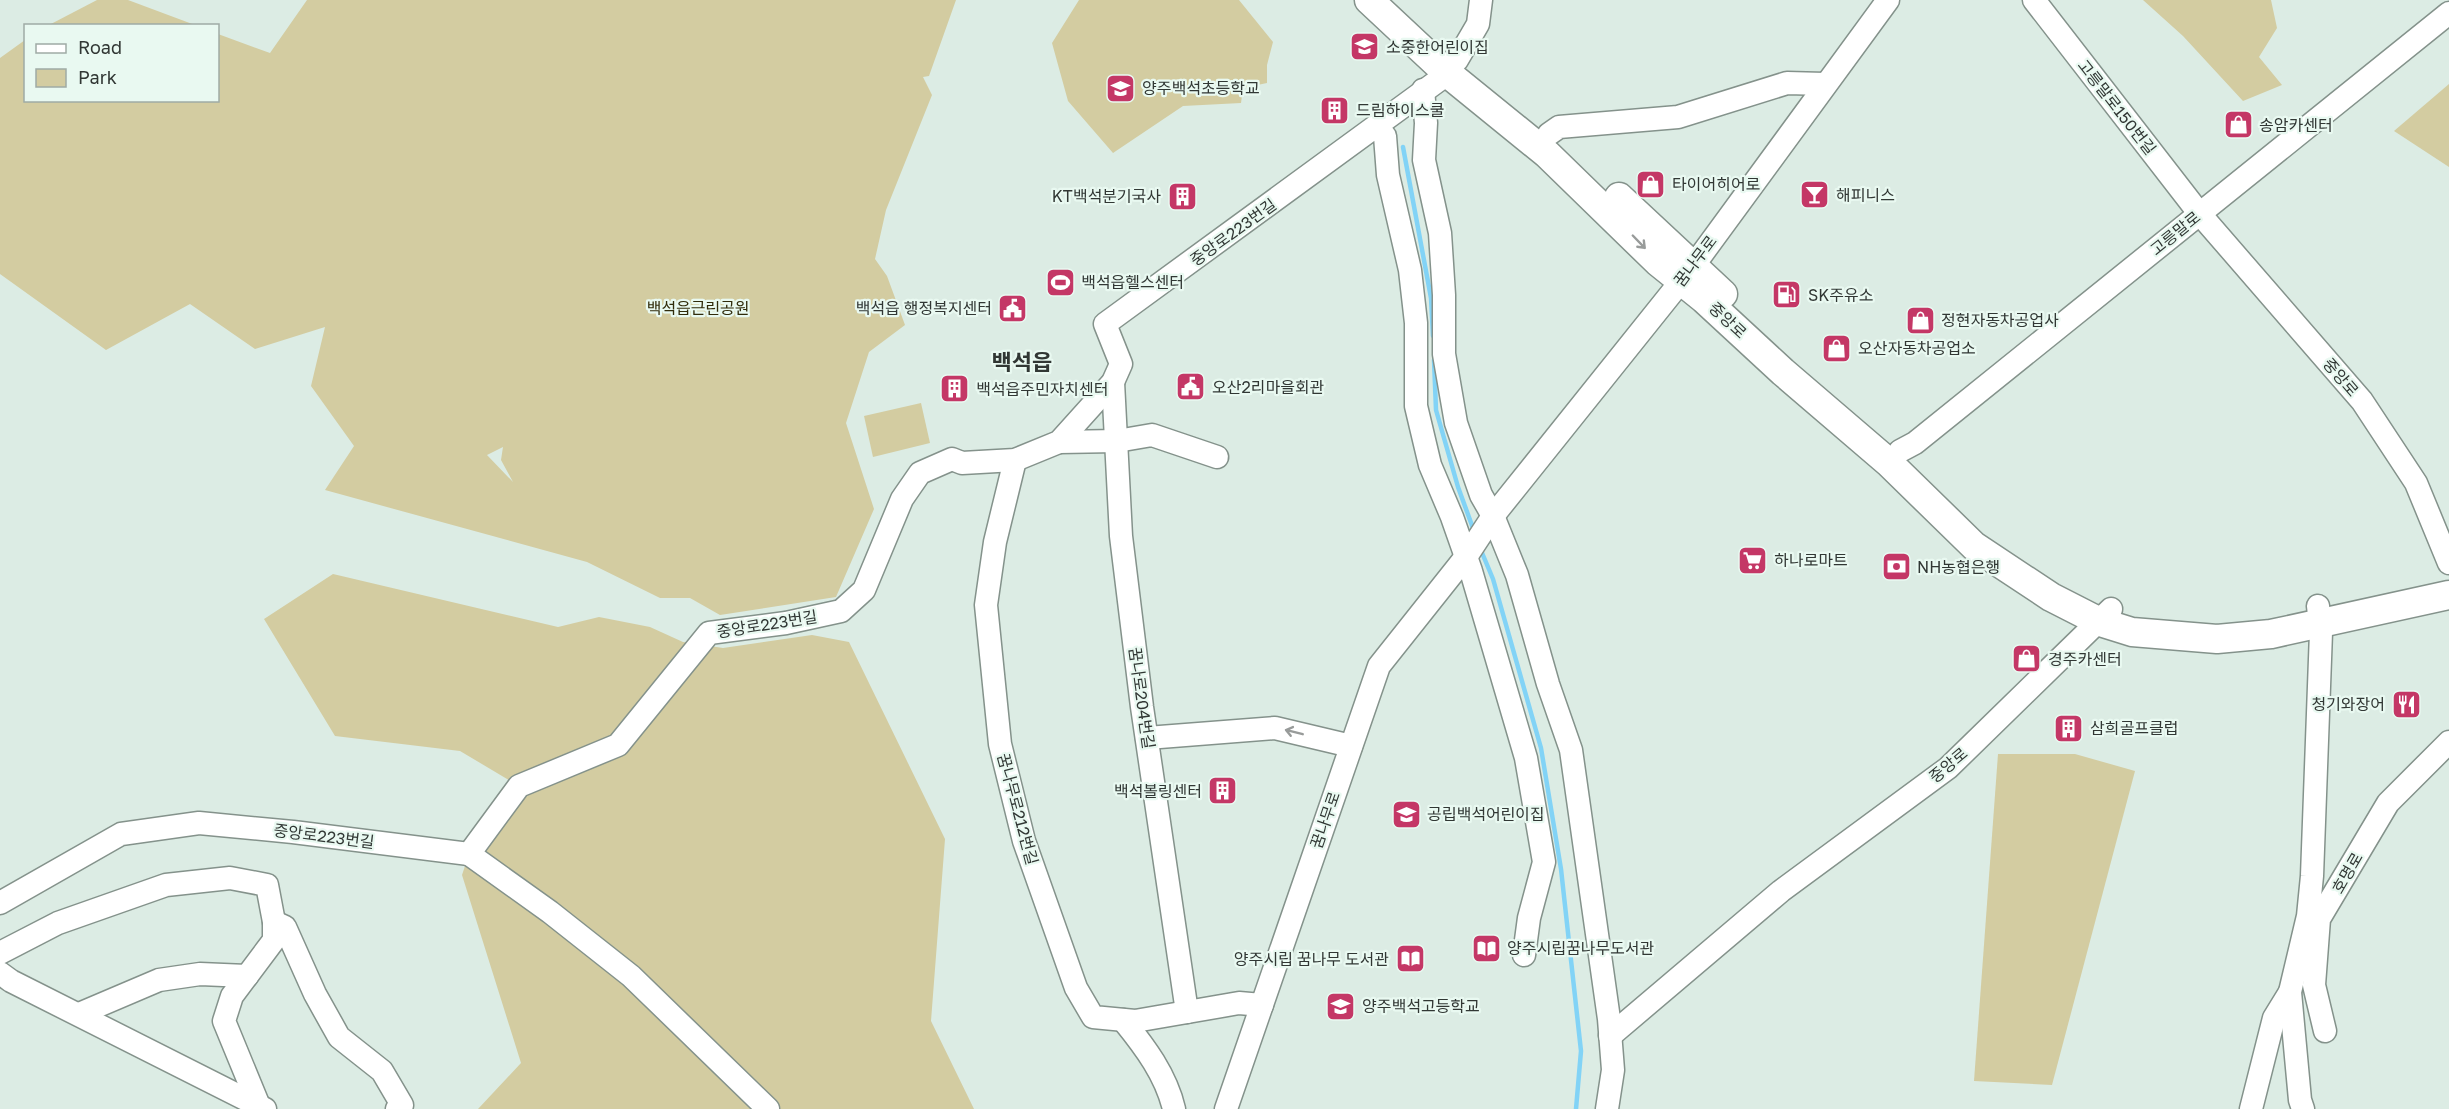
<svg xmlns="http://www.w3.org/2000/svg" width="2449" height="1109" viewBox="0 0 2449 1109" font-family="'Golos Text','Noto Sans KR',sans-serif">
<rect width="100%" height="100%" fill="#dcece4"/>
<g fill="#d3cca1" fill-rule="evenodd">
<path d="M97,0H128L195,25H49Z"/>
<path d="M307,0H956L929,76L923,77L932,95L886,210L875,259L887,276L905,325L869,352L846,423L874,509L836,597L720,615L690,598H660L587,562L325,490L354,446L311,386L325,327L255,349L190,304L106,350L0,274V58L25,40L26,100H218V34L270,53ZM503,447L501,460L513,482L487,455Z"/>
<path d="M1079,0H1239L1273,42L1267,65V83L1243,88L1241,103L1183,106L1113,153L1068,101L1052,43Z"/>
<path d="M2143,0H2271L2277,28L2259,57L2282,85L2243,101L2183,36Z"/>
<path d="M2449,84V167L2394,131Z"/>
<path d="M921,403L930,443L873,457L864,416Z"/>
<path d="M333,574L558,627L599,617L650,627L683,642L723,648L812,635L849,642L945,839L931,1021L974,1109H478L521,1063L462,875L469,854L519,786L460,751L335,736L264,619Z"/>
<path d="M1998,754H2075L2135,771L2052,1085L1974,1081Z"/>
</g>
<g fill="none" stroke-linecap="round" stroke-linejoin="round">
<g stroke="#82d3f6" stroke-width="4.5">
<path d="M1403,147L1431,298L1433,336"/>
<path d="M1434,360L1436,410L1458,487L1474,531"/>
<path d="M1480,548L1493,579L1541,748L1561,869L1581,1051L1576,1109"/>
</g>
<defs>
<g id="minor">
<path d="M2034,0L2199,213L2362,401L2416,483L2449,563"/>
<path d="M1423,90L1426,123L1424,160L1440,233L1444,295V354L1456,423L1481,495L1493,516L1517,575L1548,684L1571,750L1609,1019L1613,1070L1607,1109"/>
<path d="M1376,127L1385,136L1388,175L1410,270L1416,323V406L1430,465L1452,517L1471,571L1526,758L1544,862L1529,918L1524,955"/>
<path d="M1549,134L1559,127L1678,117L1787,83L1825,84"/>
<path d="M1113,382L1121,536L1142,707L1187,1012"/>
<path d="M1059,442L1117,441L1152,435L1217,457"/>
<path d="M1900,451L1915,443L2449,13"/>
<path d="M1015,460L995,542L986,605L1000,744L1024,841L1076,988L1093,1017L1135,1021L1239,1003L1262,1005"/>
<path d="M1147,738L1275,728L1351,746"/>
<path d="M469,854L550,912L631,976L768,1109"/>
<path d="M0,903L121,834L199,823L293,832L469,854L519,786L618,745L709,633L786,623L841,611L864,590L902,499L920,473L952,459L962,463L1015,460L1059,442L1113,382L1121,364L1105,324L1439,80L1457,60L1478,24L1481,0"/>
<path d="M274,922L285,927L315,994L339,1037L382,1071L402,1105L397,1109"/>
<path d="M0,953L58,923L166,885L230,878L267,885L274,922V940L232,996L224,1021L259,1106"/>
<path d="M0,973L11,981L265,1109"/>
<path d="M79,1014L159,980L200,974L247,976"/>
<path d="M1123,1020C1145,1047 1166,1075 1174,1109"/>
<path d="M2325,1031L2314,985L2319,919L2388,803L2449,742"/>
<path d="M1610,1036L1781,891L1948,768L2111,609"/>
<path d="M1226,1109L1379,666L1468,554L1493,516L1694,265L1888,0"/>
<path d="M2251,1109L2274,1018L2290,992"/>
<path d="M2303,1109L2300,1100L2290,992L2308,916L2312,876L2321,632L2318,606"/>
</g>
<g id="major">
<path d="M1369,0L1446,72L1547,154L1658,262L1704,299L1783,372L1888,462L1974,546L2051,597L2100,622L2132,632L2217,639L2271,634L2449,595"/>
<path d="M1619,197L1723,294"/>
</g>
</defs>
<use href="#minor" stroke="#84928b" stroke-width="25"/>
<use href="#major" stroke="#84928b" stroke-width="31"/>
<use href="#minor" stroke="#fff" stroke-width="22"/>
<use href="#major" stroke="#fff" stroke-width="28"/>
</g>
<defs><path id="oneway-shaft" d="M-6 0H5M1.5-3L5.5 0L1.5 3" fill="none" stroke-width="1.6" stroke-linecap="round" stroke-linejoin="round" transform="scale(1.5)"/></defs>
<g stroke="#989b9a">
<use href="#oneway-shaft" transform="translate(1639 242) rotate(46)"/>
<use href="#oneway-shaft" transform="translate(1294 732) rotate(-166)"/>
</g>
<defs>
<symbol id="school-square" viewBox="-11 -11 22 22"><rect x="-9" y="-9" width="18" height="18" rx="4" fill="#c43766" stroke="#e9f9f1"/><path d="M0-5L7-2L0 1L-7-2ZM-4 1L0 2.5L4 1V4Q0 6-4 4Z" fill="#fff"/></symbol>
<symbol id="building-square" viewBox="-11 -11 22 22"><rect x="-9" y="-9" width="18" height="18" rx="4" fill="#c43766" stroke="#e9f9f1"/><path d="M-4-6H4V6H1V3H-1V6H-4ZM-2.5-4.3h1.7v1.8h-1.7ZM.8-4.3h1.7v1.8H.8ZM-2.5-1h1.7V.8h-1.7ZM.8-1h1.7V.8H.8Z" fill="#fff"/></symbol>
<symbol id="shop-square" viewBox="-11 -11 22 22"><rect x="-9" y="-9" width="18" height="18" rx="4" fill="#c43766" stroke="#e9f9f1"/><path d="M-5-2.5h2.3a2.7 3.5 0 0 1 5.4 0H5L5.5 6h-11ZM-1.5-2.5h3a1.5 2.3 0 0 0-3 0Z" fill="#fff"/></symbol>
<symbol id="bar-square" viewBox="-11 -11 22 22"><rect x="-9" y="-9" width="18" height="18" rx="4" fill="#c43766" stroke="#e9f9f1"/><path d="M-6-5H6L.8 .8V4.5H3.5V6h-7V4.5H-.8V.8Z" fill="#fff"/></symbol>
<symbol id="stadium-square" viewBox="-11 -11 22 22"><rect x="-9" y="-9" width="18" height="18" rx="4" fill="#c43766" stroke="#e9f9f1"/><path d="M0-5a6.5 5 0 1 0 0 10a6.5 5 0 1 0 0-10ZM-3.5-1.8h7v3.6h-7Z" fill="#fff"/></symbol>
<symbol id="fuel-square" viewBox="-11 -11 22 22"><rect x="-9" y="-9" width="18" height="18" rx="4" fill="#c43766" stroke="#e9f9f1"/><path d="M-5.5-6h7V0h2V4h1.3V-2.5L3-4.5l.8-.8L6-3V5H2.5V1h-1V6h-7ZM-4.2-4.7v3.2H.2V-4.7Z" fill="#fff"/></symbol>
<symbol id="civic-square" viewBox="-11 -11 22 22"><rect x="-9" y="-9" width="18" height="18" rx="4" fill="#c43766" stroke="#e9f9f1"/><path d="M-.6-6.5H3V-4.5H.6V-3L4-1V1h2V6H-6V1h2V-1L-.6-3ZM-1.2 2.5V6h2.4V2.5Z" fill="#fff"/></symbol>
<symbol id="supermarket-square" viewBox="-11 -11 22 22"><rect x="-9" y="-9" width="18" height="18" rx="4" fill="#c43766" stroke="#e9f9f1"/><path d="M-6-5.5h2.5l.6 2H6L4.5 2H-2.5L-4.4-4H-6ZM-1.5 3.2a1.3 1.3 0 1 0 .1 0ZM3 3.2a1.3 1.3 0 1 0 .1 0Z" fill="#fff"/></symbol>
<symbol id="bank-square" viewBox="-11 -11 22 22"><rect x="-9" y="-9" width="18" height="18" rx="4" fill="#c43766" stroke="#e9f9f1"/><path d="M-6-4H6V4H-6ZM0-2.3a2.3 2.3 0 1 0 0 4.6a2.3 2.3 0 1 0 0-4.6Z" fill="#fff"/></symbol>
<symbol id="restaurant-square" viewBox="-11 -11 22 22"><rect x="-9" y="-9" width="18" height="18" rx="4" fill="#c43766" stroke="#e9f9f1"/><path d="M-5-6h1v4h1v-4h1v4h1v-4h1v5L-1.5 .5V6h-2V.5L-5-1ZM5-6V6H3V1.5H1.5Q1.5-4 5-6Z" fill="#fff"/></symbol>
<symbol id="library-square" viewBox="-11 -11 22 22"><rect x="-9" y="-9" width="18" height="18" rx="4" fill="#c43766" stroke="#e9f9f1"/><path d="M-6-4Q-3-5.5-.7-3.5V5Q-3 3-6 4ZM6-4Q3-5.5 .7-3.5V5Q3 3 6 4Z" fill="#fff"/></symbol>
</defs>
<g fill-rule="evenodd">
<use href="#school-square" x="1348" y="30" width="33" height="33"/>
<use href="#school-square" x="1104" y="72" width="33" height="33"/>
<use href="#building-square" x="1318" y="94" width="33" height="33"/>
<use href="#shop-square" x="2222" y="108" width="33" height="33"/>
<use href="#shop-square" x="1634" y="168" width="33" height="33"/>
<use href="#bar-square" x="1798" y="178" width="33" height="33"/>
<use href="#building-square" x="1166" y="180" width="33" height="33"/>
<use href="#stadium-square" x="1044" y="266" width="33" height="33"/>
<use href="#fuel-square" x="1770" y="278" width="33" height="33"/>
<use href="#civic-square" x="996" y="292" width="33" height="33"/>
<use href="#shop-square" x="1904" y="304" width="33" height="33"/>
<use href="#shop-square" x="1820" y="332" width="33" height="33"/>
<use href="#civic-square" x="1174" y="370" width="33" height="33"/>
<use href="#building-square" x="938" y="372" width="33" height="33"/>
<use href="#supermarket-square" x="1736" y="544" width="33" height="33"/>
<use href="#bank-square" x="1880" y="550" width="33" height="33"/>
<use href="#shop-square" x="2010" y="642" width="33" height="33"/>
<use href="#restaurant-square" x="2390" y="688" width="33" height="33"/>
<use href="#building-square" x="2052" y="712" width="33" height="33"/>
<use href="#building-square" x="1206" y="774" width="33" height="33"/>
<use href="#school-square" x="1390" y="798" width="33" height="33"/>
<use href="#library-square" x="1470" y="932" width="33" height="33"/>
<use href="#library-square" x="1394" y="942" width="33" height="33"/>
<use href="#school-square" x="1324" y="990" width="33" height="33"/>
</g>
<g text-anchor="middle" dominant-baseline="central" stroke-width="4.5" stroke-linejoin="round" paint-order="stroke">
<g font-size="16" fill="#313734" stroke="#e9f9f1" text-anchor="start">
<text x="1386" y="47">소중한어린이집</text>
<text x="1142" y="88">양주백석초등학교</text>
<text x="1356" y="110">드림하이스쿨</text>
<text x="2259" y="125">송암카센터</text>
<text x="1672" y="184">타이어히어로</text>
<text x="1836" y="195">해피니스</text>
<text x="1161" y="196" text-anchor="end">KT백석분기국사</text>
<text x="1081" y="282">백석읍헬스센터</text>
<text x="1808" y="295">SK주유소</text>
<text x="992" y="308" text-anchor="end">백석읍 행정복지센터</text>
<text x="1941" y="320">정현자동차공업사</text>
<text x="1858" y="348">오산자동차공업소</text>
<text x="1212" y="387">오산2리마을회관</text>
<text x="976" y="389">백석읍주민자치센터</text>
<text x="1774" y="560">하나로마트</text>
<text x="1917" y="567">NH농협은행</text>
<text x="2048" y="659">경주카센터</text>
<text x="2385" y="704" text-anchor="end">청기와장어</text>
<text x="2090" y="728">삼희골프클럽</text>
<text x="1202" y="791" text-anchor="end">백석볼링센터</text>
<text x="1427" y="814">공립백석어린이집</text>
<text x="1507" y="948">양주시립꿈나무도서관</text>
<text x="1389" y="959" text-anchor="end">양주시립 꿈나무 도서관</text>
<text x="1362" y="1006">양주백석고등학교</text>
</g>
<g font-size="16" fill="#313734" stroke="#e9f9f1">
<text transform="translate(2117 107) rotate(52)">고릉말로150번길</text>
<text transform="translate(1233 232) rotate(-36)">중앙로223번길</text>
<text transform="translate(2175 233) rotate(-39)">고릉말로</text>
<text transform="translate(1695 261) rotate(-53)">꿈나무로</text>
<text transform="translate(1728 320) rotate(43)">중앙로</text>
<text transform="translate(2341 377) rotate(49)">중앙로</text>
<text transform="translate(767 624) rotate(-9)">중앙로223번길</text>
<text transform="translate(1142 698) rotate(82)">꿈나로204번길</text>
<text transform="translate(1948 765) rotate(-40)">중앙로</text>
<text transform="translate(1018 809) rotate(75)">꿈나무로212번길</text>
<text transform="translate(1325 820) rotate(-71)">꿈나무로</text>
<text transform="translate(324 836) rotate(7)">중앙로223번길</text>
<text transform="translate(2347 873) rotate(-60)">호명로</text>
</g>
<g font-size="16" fill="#302b0a" stroke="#e9f9f1">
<text x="698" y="308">백석읍근린공원</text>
</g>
<g font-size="22" font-weight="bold" fill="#313734" stroke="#e9f9f1">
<text x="1022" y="361">백석읍</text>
</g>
</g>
<rect x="24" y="24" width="195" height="78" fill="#e9f9f1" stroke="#9faba5" stroke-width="1.5"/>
<rect x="36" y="44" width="30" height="9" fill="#ffffff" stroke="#9faba5" stroke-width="1.5"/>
<text x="78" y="54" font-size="18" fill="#313734">Road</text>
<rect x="36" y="69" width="30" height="18" fill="#d3cca1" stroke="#9faba5" stroke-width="1.5"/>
<text x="78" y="84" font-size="18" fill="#313734">Park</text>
</svg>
